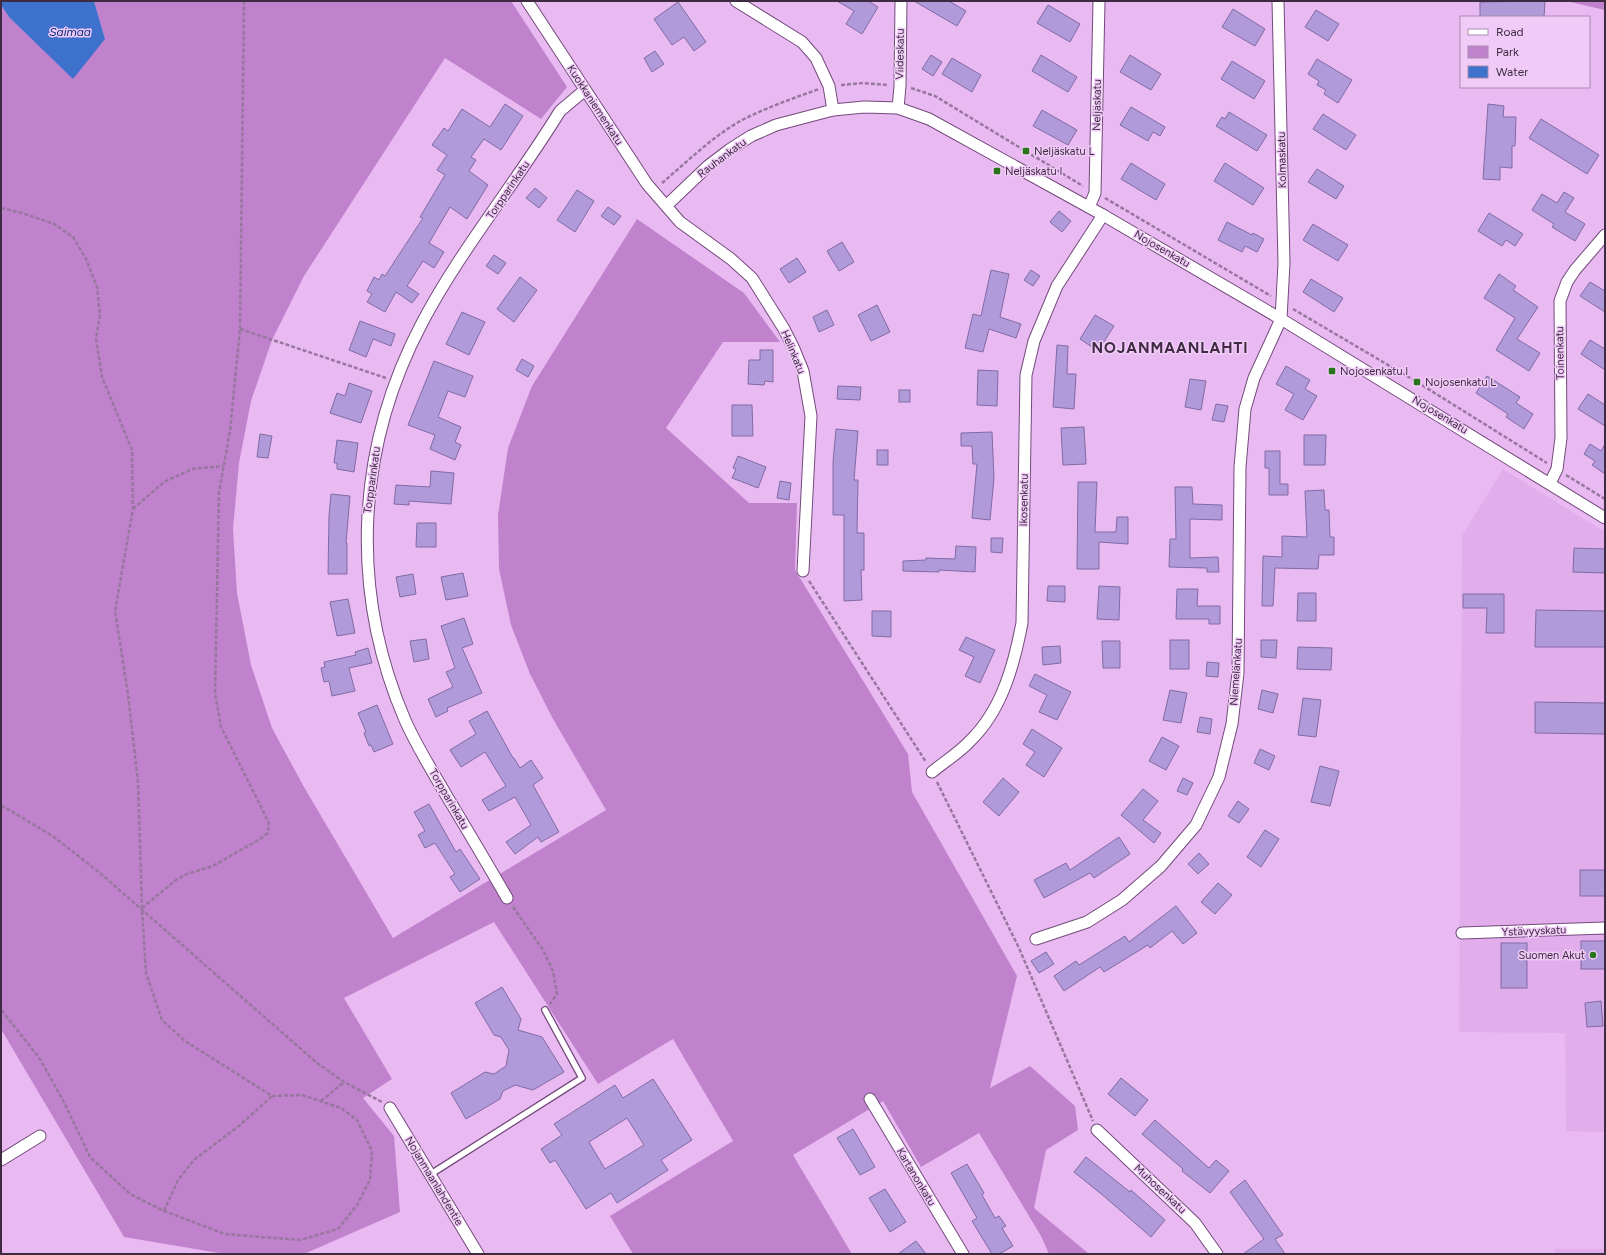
<svg xmlns="http://www.w3.org/2000/svg" width="1606" height="1255" viewBox="0 0 1606 1255" font-family="Figtree,sans-serif">
<rect width="100%" height="100%" fill="#e9baf2"/>
<g fill="#e1adeb">
<path d="M1503,469L1605,532V1132L1566,1131L1565,1033L1459,1032L1462,536Z"/>
<rect x="1555" y="1249" width="50" height="5"/>
</g>
<g fill="#c182cd">
<path d="M94,1H511L567,87L541,119L445,58L304,276L272,340L251,401L239,463L233,529L237,593L251,665L272,728L304,787L393,938L606,810L553,719L530,674L511,625L499,569L498,515L508,448L532,386L637,219L744,293L780,342H723L666,428L749,503H797L795,570L908,754L912,792L1017,976L990,1088L1030,1066L1075,1106L1078,1130L1046,1150L1034,1208L1089,1254H1049L1041,1236L979,1133L921,1167L883,1101L793,1155L852,1254H633L610,1216L733,1141L673,1039L598,1084L494,922L344,998L392,1079L363,1098L394,1136L400,1212L304,1254H225L124,1237L1,1029V5L9,17L105,39Z"/>
<path d="M1566,1H1605V10Z"/>
</g>
<path fill="#3d71cc" d="M1,1H94L105,39L73,79L9,17L1,5Z"/>
<g fill="#b19ad9" stroke="#816aa5" fill-rule="evenodd">
<path d="M837,1H868L878,7L862,34L846,24L854,11Z"/>
<path d="M914,1H949L966,11L957,26Z"/>
<path d="M1545,1L1544,17H1480V2Z"/>
<path d="M678,2L706,42L694,51L684,37L672,45L654,19Z"/>
<path d="M1048,5L1080,24L1070,42L1037,23Z"/>
<path d="M1233,9L1265,29L1255,46L1222,27Z"/>
<path d="M1316,10L1339,24L1328,41L1305,27Z"/>
<path d="M655,51L664,64L652,72L644,58Z"/>
<path d="M931,55L942,62L933,76L922,69Z"/>
<path d="M1041,55L1077,77L1068,92L1032,71Z"/>
<path d="M1130,55L1161,74L1151,90L1120,72Z"/>
<path d="M952,58L981,75L972,92L942,74Z"/>
<path d="M1317,59L1352,80L1338,103L1324,94L1326,90L1317,85L1319,81L1308,74Z"/>
<path d="M1232,61L1265,81L1254,99L1221,79Z"/>
<path d="M505,104L523,116L501,150L484,139L471,157L476,160L469,171L488,185L467,219L450,207L429,243L444,252L434,268L423,261L407,286L419,294L412,303L396,292L385,312L367,302L372,294L367,291L374,277L379,280L382,274L385,276L423,218L420,217L445,175L437,170L447,155L432,145L444,128L448,131L462,109L490,127Z"/>
<path d="M1488,104L1504,106L1503,117H1516L1515,146H1512V168L1500,167V180L1483,179Z"/>
<path d="M1131,107L1165,127L1160,136L1153,132L1148,141L1120,125Z"/>
<path d="M1042,110L1077,130L1068,145L1033,126Z"/>
<path d="M1229,112L1267,135L1257,151L1216,126L1222,117L1225,119Z"/>
<path d="M1323,114L1356,135L1346,150L1313,129Z"/>
<path d="M1541,119L1599,155L1587,174L1529,138Z"/>
<path d="M1131,163L1165,184L1156,200L1121,179Z"/>
<path d="M1225,163L1264,188L1253,205L1214,181Z"/>
<path d="M1317,169L1344,186L1336,199L1308,182Z"/>
<path d="M535,188L547,198L539,208L526,198Z"/>
<path d="M577,190L594,201L575,232L557,220Z"/>
<path d="M1564,192L1574,198L1565,212L1585,224L1575,241L1552,227L1554,224L1532,210L1542,194L1557,203Z"/>
<path d="M608,207L621,216L614,225L601,216Z"/>
<path d="M1059,211L1071,221L1062,232L1050,222Z"/>
<path d="M1489,213L1523,234L1515,246L1506,240L1502,246L1478,231Z"/>
<path d="M1227,222L1252,235L1253,233L1264,239L1257,252L1245,246L1242,252L1218,240Z"/>
<path d="M1313,224L1348,245L1338,261L1303,240Z"/>
<path d="M842,242L854,262L839,271L827,251Z"/>
<path d="M494,255L506,263L498,274L486,266Z"/>
<path d="M797,258L806,272L789,283L780,269Z"/>
<path d="M991,270L1009,274L1000,317L1021,324L1016,338L989,329L983,352L965,348L973,314L981,316Z"/>
<path d="M1031,270L1040,276L1033,286L1024,280Z"/>
<path d="M1499,274L1516,286L1513,290L1538,307L1517,339L1540,353L1529,371L1496,350L1515,318L1484,298Z"/>
<path d="M520,277L537,290L514,322L497,309Z"/>
<path d="M1311,279L1343,298L1334,312L1303,292Z"/>
<path d="M1590,282L1605,291V312L1580,296Z"/>
<path d="M877,305L890,332L871,341L858,315Z"/>
<path d="M827,310L834,325L819,332L813,317Z"/>
<path d="M462,312L485,322L469,355L446,344Z"/>
<path d="M1095,315L1114,326L1098,351L1080,339Z"/>
<path d="M360,321L395,334L391,346L373,339L366,357L349,350Z"/>
<path d="M1590,340L1605,349V370L1581,354Z"/>
<path d="M1057,345L1068,346L1067,374H1076L1074,409L1053,407Z"/>
<path d="M760,350H773V382L765,381L764,385L748,384L749,360H760Z"/>
<path d="M522,359L534,366L528,377L516,370Z"/>
<path d="M434,361L473,376L465,397L448,391L438,417L461,427L455,442L461,445L455,460L430,449L435,435L408,425Z"/>
<path d="M1286,366L1310,380L1305,389L1317,396L1303,420L1285,410L1294,394L1276,384Z"/>
<path d="M978,370L998,371L997,406L977,405Z"/>
<path d="M1487,376L1520,397L1516,403L1533,414L1524,429L1506,417L1508,414L1476,393Z"/>
<path d="M1190,379L1206,381L1201,410L1185,407Z"/>
<path d="M349,383L372,391L361,423L330,413L337,393L345,396Z"/>
<path d="M838,386L861,387L860,400L837,399Z"/>
<rect x="899" y="390" width="11" height="12"/>
<path d="M1588,394L1605,405V426L1578,409Z"/>
<path d="M1216,404L1228,406L1224,422L1212,420Z"/>
<path d="M732,405H752L753,436H732Z"/>
<path d="M1084,427L1086,464L1063,465L1061,428Z"/>
<path d="M836,429L858,431L854,480H858L857,533H864V570H861L862,600L844,601V515H833V462Z"/>
<path d="M992,432L994,478L990,520L972,518L977,464H973L972,446H961V433Z"/>
<path d="M260,434L272,436L268,458L257,457Z"/>
<path d="M1304,435H1326L1325,465H1304Z"/>
<path d="M337,440L358,443L354,472L337,469V463H334Z"/>
<path d="M1590,444L1601,451L1605,444V474L1592,465L1595,461L1584,454Z"/>
<rect x="877" y="450" width="11" height="15"/>
<path d="M1265,451H1280V484H1288V495H1269V468H1265Z"/>
<path d="M738,456L766,467L758,488L732,478L736,469L733,468Z"/>
<path d="M431,471L454,473L451,504L409,501V505L394,504L396,485L430,487Z"/>
<path d="M780,481L791,483L789,500L777,498Z"/>
<path d="M1078,482H1097L1095,532H1116L1117,517H1128V544L1099,542V569H1077Z"/>
<path d="M1175,487H1192L1193,504L1222,505V520L1190,519V558L1218,557L1219,572H1207V568L1169,567L1170,539H1176Z"/>
<path d="M1324,490L1325,510H1329L1330,537H1334V555H1319L1318,569L1275,568L1273,606H1262L1263,556L1282,557V536L1307,537L1305,491Z"/>
<path d="M331,494L350,496L346,543H347V574H328L329,516Z"/>
<path d="M417,523H436V547H416Z"/>
<path d="M991,538H1003L1002,553L991,552Z"/>
<path d="M956,546L976,547L975,572L939,570V572L903,571V561L926,560V558L955,559Z"/>
<path d="M1574,548L1605,549V573L1573,572Z"/>
<path d="M463,573L468,596L446,600L441,577Z"/>
<path d="M413,574L416,594L400,597L396,577Z"/>
<path d="M1048,586H1065V602L1047,601Z"/>
<path d="M1099,586L1120,587L1119,620L1097,619Z"/>
<path d="M1177,589H1198L1197,606H1220V624H1209V619H1176Z"/>
<path d="M1298,593H1316V621H1297Z"/>
<path d="M1463,594H1504V633H1486L1487,608H1463Z"/>
<path d="M348,599L355,633L337,636L330,602Z"/>
<path d="M1536,610L1605,611V647H1535Z"/>
<path d="M872,611H891V637L872,636Z"/>
<path d="M464,618L473,644L462,648L482,693L447,708L448,711L436,717L428,699L453,687L446,672L455,668L441,626Z"/>
<path d="M966,637L995,650L980,683L965,676L974,657L959,650Z"/>
<path d="M426,639L429,659L414,662L410,641Z"/>
<rect x="1170" y="640" width="19" height="29"/>
<path d="M1261,640H1277L1276,658L1261,657Z"/>
<path d="M1102,641H1120V668H1103Z"/>
<path d="M1060,646L1061,663L1043,665L1042,647Z"/>
<path d="M1298,647L1332,648L1331,670L1297,669Z"/>
<path d="M368,648L372,663L349,668L355,691L332,696L329,681L324,682L321,668L325,667L324,662L356,655L355,652Z"/>
<path d="M1207,662L1219,663L1218,677L1206,676Z"/>
<path d="M1035,674L1071,692L1057,720L1039,712L1047,695L1029,686Z"/>
<path d="M1170,690L1187,693L1181,723L1163,720Z"/>
<path d="M1262,690L1278,694L1273,713L1258,709Z"/>
<path d="M1303,698L1321,700L1316,737L1298,735Z"/>
<path d="M1535,702L1605,703V734L1535,733Z"/>
<path d="M377,705L393,744L374,752L371,745L369,746L364,733L366,732L358,713Z"/>
<path d="M487,711L513,758H514L520,768L531,760L543,778L533,785L559,832L541,842L538,837L515,854L506,842L531,825L515,797L489,811L482,800L506,786L485,752L461,767L450,750L476,734L469,721Z"/>
<path d="M1200,717L1212,719L1210,734L1197,732Z"/>
<path d="M1032,729L1062,748L1044,777L1026,765L1035,752L1023,744Z"/>
<path d="M1162,737L1179,746L1166,770L1149,761Z"/>
<path d="M1260,749L1275,756L1269,770L1254,763Z"/>
<path d="M1320,766L1339,771L1330,806L1311,802Z"/>
<path d="M1003,778L1019,792L999,816L983,802Z"/>
<path d="M1183,778L1193,783L1187,795L1177,791Z"/>
<path d="M1143,789L1158,801L1143,820L1161,833L1154,843L1121,815Z"/>
<path d="M1238,801L1249,809L1239,823L1228,816Z"/>
<path d="M429,804L456,852L460,849L480,879L460,892L450,877L455,874L435,843L425,848L418,835L425,831L414,812Z"/>
<path d="M1265,830L1279,839L1261,867L1247,857Z"/>
<path d="M1119,837L1130,854L1094,878L1090,873L1044,898L1034,880L1066,863L1070,870Z"/>
<path d="M1199,853L1209,864L1198,874L1188,864Z"/>
<rect x="1580" y="870" width="25" height="26"/>
<path d="M1218,883L1232,895L1215,914L1201,902Z"/>
<path d="M1176,906L1197,933L1183,944L1172,931L1150,948L1148,945L1104,972L1100,967L1064,991L1054,976L1076,961L1079,965L1125,936L1129,942Z"/>
<rect x="1581" y="941" width="24" height="28"/>
<rect x="1501" y="943" width="26" height="45"/>
<path d="M1046,952L1054,964L1039,973L1031,961Z"/>
<path d="M502,987L521,1019L518,1030L542,1037L564,1072L533,1090L515,1085L503,1091L500,1099L466,1119L451,1093L485,1072L494,1074L506,1066L509,1050L501,1037L494,1035L475,1003Z"/>
<path d="M1601,1001L1603,1026L1587,1027L1585,1003Z"/>
<path d="M1121,1078L1148,1100L1135,1116L1108,1094Z"/>
<path d="M653,1079L692,1140L661,1160L668,1170L617,1203L611,1193L586,1209L555,1160L550,1163L541,1149L562,1135L554,1124L615,1085L623,1098ZM627,1118L644,1145L605,1169L589,1142Z"/>
<path d="M1155,1120L1209,1168L1216,1160L1229,1171L1210,1193L1182,1171L1183,1169L1142,1134Z"/>
<path d="M853,1129L875,1167L860,1175L837,1138Z"/>
<path d="M1086,1157L1130,1192L1131,1190L1165,1220L1151,1237L1105,1197L1074,1172Z"/>
<path d="M967,1164L984,1193L982,1195L995,1218L999,1216L1006,1226L1002,1228L1013,1246L999,1254H992L972,1221L977,1218L951,1173Z"/>
<path d="M1245,1180L1283,1235L1275,1239L1285,1254H1243L1264,1239L1230,1192Z"/>
<path d="M885,1189L906,1222L890,1232L869,1198Z"/>
<path d="M916,1241L926,1254H898Z"/>
</g>
<g fill="none" stroke-linecap="round" stroke-linejoin="round">
<defs>
<path id="service" d="M431,1174L582,1078L545,1010"/>
<g id="minor">
<path d="M527,1L647,184L680,222L731,259L752,278L784,329L794,349L803,371L811,416L803,571"/>
<path d="M736,1L802,42L816,58L829,86L833,110"/>
<path d="M898,108L900,86L901,1"/>
<path d="M666,206L708,166L729,150L751,136L776,125L833,110L864,107L898,108L929,119L1103,215L1281,319L1605,518"/>
<path d="M1089,207L1095,193L1099,1"/>
<path d="M1550,483L1557,469L1561,438L1560,301L1567,282L1575,270L1605,235"/>
<path d="M932,772C944,762 959,753 970,741C1002,710 1014,665 1022,623L1026,375L1034,341L1057,286L1103,215"/>
<path d="M507,898C487,863 466,828 445,793C431,769 416,745 405,720C349,590 356,448 422,323C461,249 516,183 560,111L585,90"/>
<path d="M1462,933L1605,928"/>
<path d="M1036,939L1087,922L1122,900L1161,866L1196,825L1219,777L1232,724L1238,673L1240,467L1245,409L1254,378L1281,319L1284,263L1278,1"/>
<path d="M870,1099L963,1254"/>
<path d="M390,1108L478,1254"/>
<path d="M1097,1130L1195,1223L1217,1254"/>
<path d="M1,1160L40,1136"/>
</g>
</defs>
<use href="#service" stroke="#744a7c" stroke-width="8"/>
<use href="#minor" stroke="#744a7c" stroke-width="13"/>
<g stroke="#98779f" stroke-width="2.5" stroke-dasharray="4 2" stroke-linecap="butt">
<path d="M841,85L863,83L888,85"/>
<path d="M911,88L935,96L1083,186"/>
<path d="M662,183C688,161 714,135 744,119C768,107 794,98 819,89"/>
<path d="M1105,198L1271,296"/>
<path d="M1,208L22,213L54,224L73,237L86,259L97,287L100,315L96,339L102,377L132,450L133,509L115,611L128,694L138,782L142,909L146,973L162,1020L185,1041L272,1096L302,1095L341,1108L357,1120L372,1151L370,1180L357,1205L338,1229L300,1240L225,1234L164,1211L130,1194L90,1157L65,1104L40,1059L3,1012L1,1008"/>
<path d="M1293,309L1417,382L1547,463"/>
<path d="M240,329L386,378"/>
<path d="M1566,475L1605,499"/>
<path d="M133,509L164,482L192,469L223,466"/>
<path d="M809,581L926,762"/>
<path d="M937,782L1019,948L1093,1121"/>
<path d="M1,806L6,808L54,837L100,873L317,1063L344,1082L382,1102"/>
<path d="M513,907L543,950L553,971L557,994L550,1004"/>
<path d="M142,908L176,880L187,874L213,866L260,839L268,833L269,823L221,727L215,693L219,492L230,431L240,329L244,1"/>
<path d="M321,1101L344,1082"/>
<path d="M164,1211L178,1180L194,1160L240,1125L272,1096"/>
</g>
<use href="#service" stroke="#fff" stroke-width="5.5"/>
<use href="#minor" stroke="#fff" stroke-width="11"/>
</g>
<g fill="#29751b" stroke="#f1cbf8" stroke-width="1.5">
<rect x="1022" y="147" width="8" height="8" rx="2"/>
<rect x="993" y="167" width="8" height="8" rx="2"/>
<rect x="1328" y="367" width="8" height="8" rx="2"/>
<rect x="1413" y="378" width="8" height="8" rx="2"/>
<circle cx="1593" cy="955" r="4"/>
</g>
<g text-anchor="middle" dominant-baseline="central" stroke-width="3" stroke-linejoin="round" paint-order="stroke">
<g font-size="11" fill="#3e2b42" stroke="#f1cbf8">
<text transform="translate(900 54) rotate(-89)">Viideskatu</text>
<text transform="translate(595 105) rotate(57)">Kuokkaniemenkatu</text>
<text transform="translate(1097 105) rotate(-89)">Neljäskatu</text>
<text transform="translate(722 158) rotate(-37)">Rauhankatu</text>
<text transform="translate(1282 160) rotate(-91)">Kolmaskatu</text>
<text transform="translate(508 190) rotate(-56)">Torpparinkatu</text>
<text transform="translate(1162 249) rotate(30)">Nojosenkatu</text>
<text transform="translate(793 352) rotate(67)">Helinkatu</text>
<text transform="translate(1560 353) rotate(-91)">Toinenkatu</text>
<text transform="translate(1440 415) rotate(31)">Nojosenkatu</text>
<text transform="translate(372 480) rotate(-82)">Torpparinkatu</text>
<text transform="translate(1024 500) rotate(-89)">Ikosenkatu</text>
<text transform="translate(1236 672) rotate(-86)">Niemelänkatu</text>
<text transform="translate(449 799) rotate(60)">Torpparinkatu</text>
<text transform="translate(1534 931) rotate(-2)">Ystävyyskatu</text>
<text transform="translate(916 1177) rotate(59)">Kartanonkatu</text>
<text transform="translate(434 1181) rotate(59)">Nojanmaanlahdentie</text>
<text transform="translate(1160 1189) rotate(43)">Muhosenkatu</text>
</g>
<g font-size="11" fill="#3e2b42" stroke="#f1cbf8" text-anchor="start">
<text x="1034" y="151">Neljäskatu L</text>
<text x="1005" y="171">Neljäskatu I</text>
<text x="1340" y="371">Nojosenkatu I</text>
<text x="1425" y="382">Nojosenkatu L</text>
<text x="1585" y="955" text-anchor="end">Suomen Akut</text>
</g>
<g font-size="12" font-style="italic" fill="#002b7c" stroke="#f1cbf8">
<text x="70" y="32">Saimaa</text>
</g>
<g font-size="15" font-weight="bold" letter-spacing="1" fill="#3e2b42" stroke="#f1cbf8">
<text x="1170" y="348">NOJANMAANLAHTI</text>
</g>
</g>
<rect width="1606" height="1255" fill="none" stroke="#3e2b42" stroke-width="4"/>
<rect x="1460" y="16" width="130" height="72" fill="#f1cbf8" stroke="#a98baf"/>
<rect x="1468" y="29" width="20" height="6" fill="#ffffff" stroke="#a98baf"/>
<text x="1496" y="36" font-size="12" fill="#3e2b42">Road</text>
<rect x="1468" y="46" width="20" height="12" fill="#c182cd" stroke="#a98baf"/>
<text x="1496" y="56" font-size="12" fill="#3e2b42">Park</text>
<rect x="1468" y="66" width="20" height="12" fill="#3d71cc" stroke="#a98baf"/>
<text x="1496" y="76" font-size="12" fill="#3e2b42">Water</text>
</svg>
